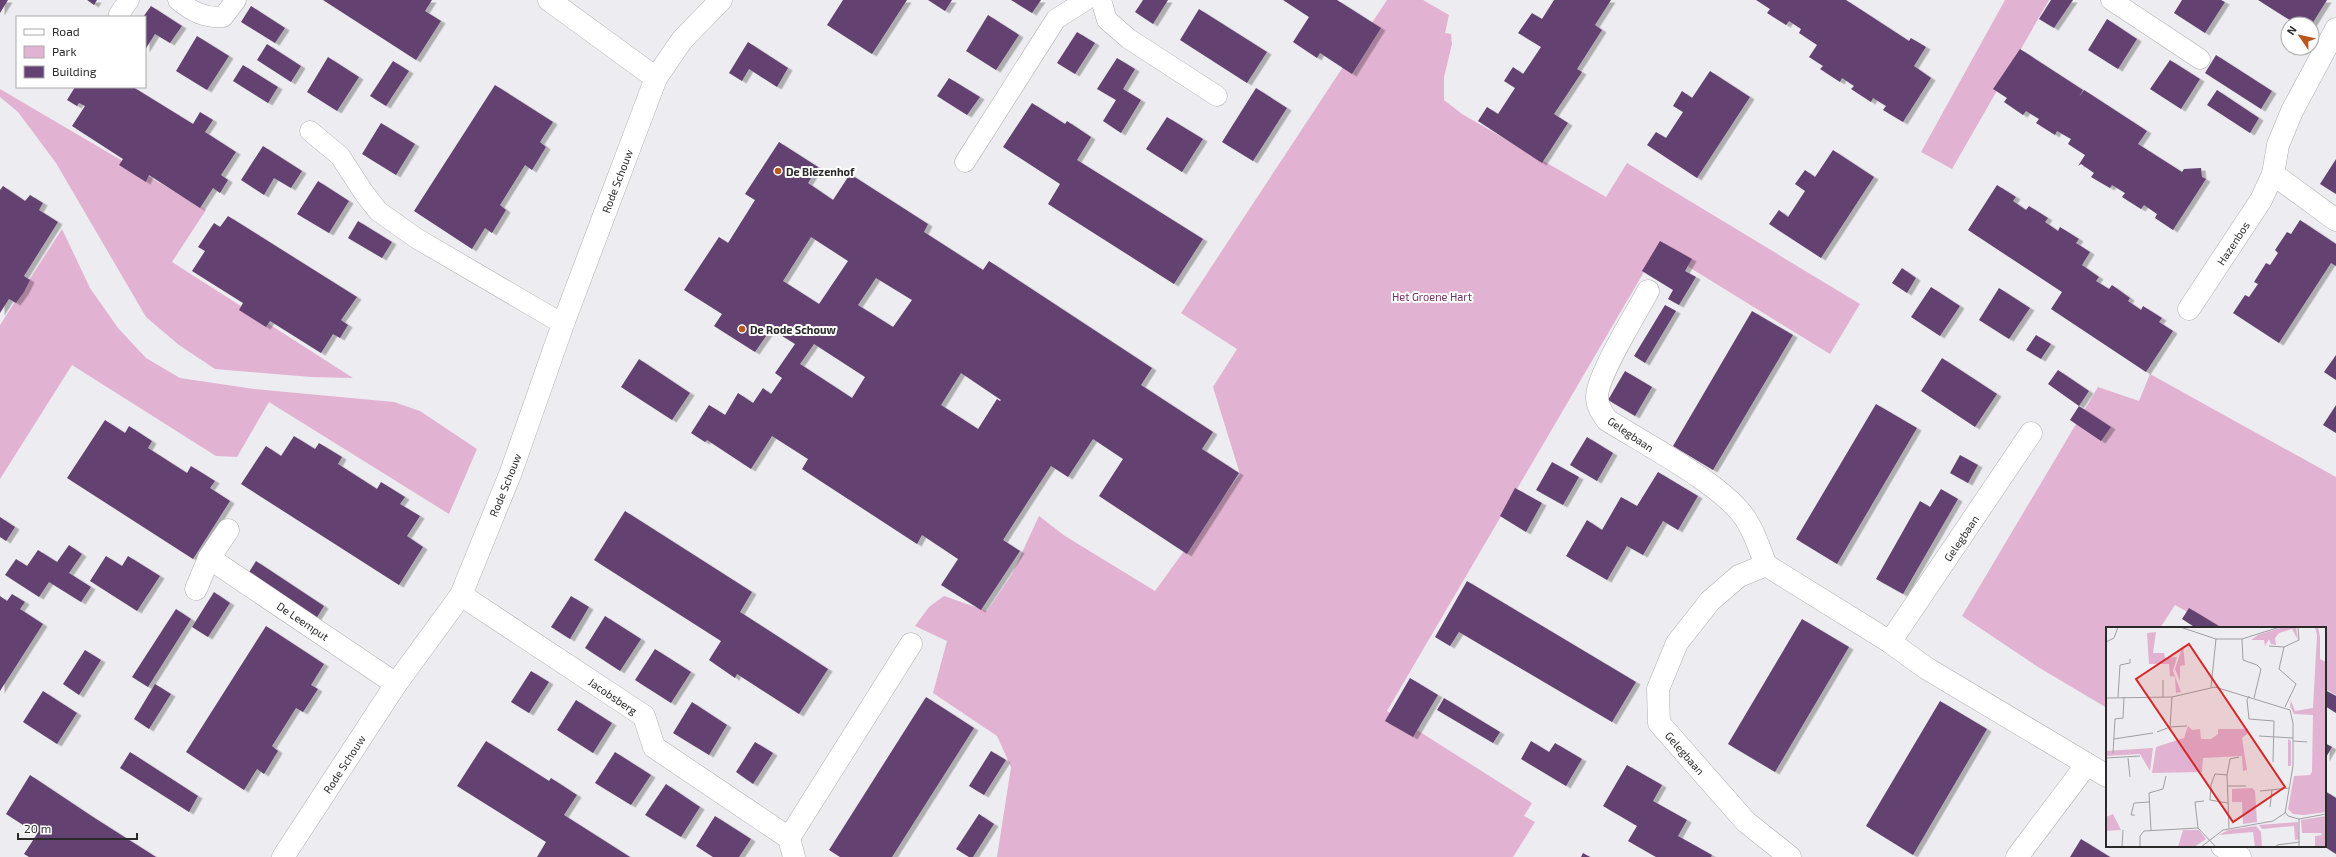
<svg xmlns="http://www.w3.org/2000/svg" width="2336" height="857" viewBox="0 0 2336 857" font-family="'Exo 2',sans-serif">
<defs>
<filter id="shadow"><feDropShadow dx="4.5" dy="2.5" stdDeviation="0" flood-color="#0004"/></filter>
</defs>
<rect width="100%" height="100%" fill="#edecf0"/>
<g fill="#e2b2d2">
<path d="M1387,0H1423L1449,15L1445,33L1451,34L1452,44L1444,77V100L1462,114L1606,197L1627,163L1860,304L1830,354L1658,248L1387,711L1532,803L1524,816L1535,822L1513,857H997L1011,767L997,736L933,693L947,641L915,626L929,607L944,596L987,611L1012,574L1039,516L1065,536L1155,591L1240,474L1213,387L1237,349L1181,313Z"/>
<path d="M2005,0H2049L1952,169L1921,152Z"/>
<path d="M0,89L206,210L172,262L353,378L311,377L215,369L179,345L146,317L56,163L18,112L0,97Z"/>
<path d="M62,229L90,288L118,328L146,358L180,378L254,389L394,402L420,411L477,449L449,514L269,402L237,457L216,456L72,365L0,479V325Z"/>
<path d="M2150,374L2336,477V695L2325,689V628H2216L2175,605L2160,628H2107V708L2038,667L1962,616L2098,387L2139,401Z"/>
</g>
<g fill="#644271" fill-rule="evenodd" filter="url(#shadow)">
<path d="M0,0H8L0,13Z"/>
<path d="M87,0H97L94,5Z"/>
<path d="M323,0H432L425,11L441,21L416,60Z"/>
<path d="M843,0H907L872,54L827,25Z"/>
<path d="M928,0H952L945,11Z"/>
<path d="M1011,0H1041L1032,13Z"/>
<path d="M1143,0H1168L1153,24L1135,12Z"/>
<path d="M1283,0H1337L1381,28L1352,74L1320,53L1317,58L1293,42L1309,17Z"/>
<path d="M1554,0H1611L1595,25L1602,30L1577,69L1582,72L1554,114L1568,123L1542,163L1478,121L1487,107L1498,114L1515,88L1504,81L1513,67L1523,74L1541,47L1518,33L1532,13L1542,19Z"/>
<path d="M1756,0H1846L1909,41L1911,38L1926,47L1914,66L1931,78L1903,122L1883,110L1886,106L1873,98L1871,102L1851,89L1854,86L1842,78L1840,82L1820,69L1823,66L1809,57L1817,45L1799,33L1801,29L1789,21L1786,25L1767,13L1770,9Z"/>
<path d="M2051,0H2073L2054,28L2039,19Z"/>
<path d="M2182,0H2221L2225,2L2205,33L2174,13Z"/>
<path d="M2258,0H2327L2312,24H2296Z"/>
<path d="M151,6L182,26L170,43L155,34L145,50V17H143Z"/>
<path d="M251,6L285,28L275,43L241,22Z"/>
<path d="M1199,9L1267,52L1247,83L1180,40Z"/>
<path d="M988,15L1019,35L996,70L966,51Z"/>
<path d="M2107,19L2137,39L2118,69L2088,50Z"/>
<path d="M1077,32L1095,43L1075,74L1057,63Z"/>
<path d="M197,36L229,56L207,90L176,71Z"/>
<path d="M748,42L788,68L777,87L749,69L742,81L729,73Z"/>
<path d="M267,44L301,66L291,82L257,60Z"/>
<path d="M2020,49L2083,90L2079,97L2084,90L2147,131L2138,144L2182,172L2184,169L2201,168L2202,177L2206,179L2173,230L2155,218L2157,214L2144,205L2141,209L2122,197L2125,193L2112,185L2110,188L2091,177L2094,173L2081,164L2078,166L2085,155L2068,144L2071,139L2057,131L2055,135L2036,123L2039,119L2026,111L2023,115L2004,102L2007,98L1993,89Z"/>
<path d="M2216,55L2272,91L2261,109L2205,73Z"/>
<path d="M328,57L359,77L337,111L307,92Z"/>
<path d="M1117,58L1135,69L1123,89L1141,100L1121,133L1103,121L1116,100L1097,89Z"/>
<path d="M2170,60L2200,79L2181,109L2150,89Z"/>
<path d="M393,61L409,71L386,106L370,96Z"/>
<path d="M243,65L278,87L268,103L233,81Z"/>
<path d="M1710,71L1750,97L1697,178L1647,145L1656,132L1666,138L1683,112L1673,106L1682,91L1692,98Z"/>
<path d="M949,78L980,97L967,115L937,96Z"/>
<path d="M495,85L553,122L540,142L546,147L532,170L525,165L500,205L506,210L492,233L485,228L472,249L414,211Z"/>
<path d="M75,87H133L193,124L200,112L213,120L205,132L236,152L221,175L228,180L220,193L213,188L200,208L149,175L146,182L119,165L123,159L72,126L85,106L79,103L77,106L67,100Z"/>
<path d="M1256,88L1287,108L1253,161L1222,142Z"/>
<path d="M2217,90L2259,118L2250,133L2207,105Z"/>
<path d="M1032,103L1065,124L1067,121L1091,137L1077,160L1203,239L1174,284L1048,204L1060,184L1003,147Z"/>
<path d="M1167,117L1203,139L1182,172L1146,149Z"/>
<path d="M381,123L415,144L396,175L362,154Z"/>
<path d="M779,142L818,167L808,183L833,200L850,174L928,224L924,232L983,270L989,261L1152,368L1141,385L1213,432L1202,449L1239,473L1187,554L1099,496L1123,459L1093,439L1068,477L1051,466L1025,506L1003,540L1020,551L981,610L941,585L958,559L922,535L917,544L802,469L808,459L772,436L751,469L707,440L705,442L691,433L709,405L725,415L738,393L753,403L763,388L771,394L782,378L775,373L795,344L771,329L755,352L714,326L722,314L684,290L719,237L728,243L755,200L745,194ZM811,237L848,261L819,304L783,281ZM876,278L912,300L893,327L858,305ZM814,344L865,377L852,398L800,364ZM961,373L1001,400L1000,401L997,399L978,429L941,405Z"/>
<path d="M263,146L302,171L291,188L274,178L264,195L241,180Z"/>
<path d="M1833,150L1874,177L1821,258L1769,224L1779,210L1788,217L1805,191L1795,184L1805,170L1815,177Z"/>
<path d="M2336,159V194L2320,184Z"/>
<path d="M318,181L349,201L329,233L297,214Z"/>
<path d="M1997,185L2016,197L2013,201L2026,210L2029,206L2048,218L2045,222L2058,231L2060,227L2079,239L2076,243L2090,252L2082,265L2099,277L2096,281L2109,289L2112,285L2130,298L2128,301L2141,310L2143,306L2162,318L2159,322L2173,331L2146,372L2051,309L2062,292L1968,230Z"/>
<path d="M3,186L25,201L30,195L43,203L39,210L58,222L24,276L30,280L24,292L16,303L9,299L0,313V190Z"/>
<path d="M228,216L357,297L341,320L348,325L340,338L333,334L321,353L270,321L266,327L239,310L243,303L192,271L205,251L198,247L214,223L220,227Z"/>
<path d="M2300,220L2336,244V266L2331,263L2279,343L2233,313L2245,295L2249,297L2258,284L2254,282L2266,263L2270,265L2278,253L2275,250L2287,232L2291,234Z"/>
<path d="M358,221L392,242L382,258L348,238Z"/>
<path d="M1660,241L1692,259L1685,271L1696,277L1679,305L1668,299L1673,290L1642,271Z"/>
<path d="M1902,268L1916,278L1907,293L1892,283Z"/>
<path d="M1931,287L1960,306L1940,336L1911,317Z"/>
<path d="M1999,288L2030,308L2009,339L1979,320Z"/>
<path d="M1665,305L1676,311L1645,363L1634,356Z"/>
<path d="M1752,311L1793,335L1713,470L1673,446Z"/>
<path d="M2036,335L2051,344L2041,359L2026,350Z"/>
<path d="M2336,355V380L2324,372Z"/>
<path d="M1942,358L1997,394L1975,427L1921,391Z"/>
<path d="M639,359L690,393L672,420L621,387Z"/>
<path d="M2058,370L2089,391L2079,406L2111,427L2101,441L2070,420L2079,406L2048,384Z"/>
<path d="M1625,371L1652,387L1635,416L1608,400Z"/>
<path d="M1876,404L1917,428L1837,564L1796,539Z"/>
<path d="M2336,405V433L2323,425Z"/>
<path d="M105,420L125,433L129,426L152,441L148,448L187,473L191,466L215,481L210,488L230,501L193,559L67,478Z"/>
<path d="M294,436L315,449L319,443L342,457L338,464L377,489L381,482L405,497L400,504L420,516L407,536L423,547L399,585L241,484L266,446L281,456Z"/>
<path d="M1587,437L1613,453L1597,481L1570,465Z"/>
<path d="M1960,455L1978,465L1968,483L1950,473Z"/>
<path d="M1552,462L1579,477L1563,505L1536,490Z"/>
<path d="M1658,472L1698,496L1678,530L1663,521L1643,555L1627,546L1607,580L1566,556L1587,520L1602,530L1621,497L1637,506Z"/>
<path d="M1515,488L1542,503L1526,532L1500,516Z"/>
<path d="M1941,489L1958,499L1903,594L1876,579L1920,501L1930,507Z"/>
<path d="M625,511L752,592L740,612L828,669L799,714L737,674L735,678L709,660L721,641L594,560Z"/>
<path d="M0,517L15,527L6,541L0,537Z"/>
<path d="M69,545L82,554L69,573L91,587L81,602L49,582L39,597L5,575L16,559L27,566L38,550L57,562Z"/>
<path d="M106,556L122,566L128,556L160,576L137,611L90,581Z"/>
<path d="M256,561L324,606L314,622L246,577Z"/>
<path d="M1467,581L1636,682L1612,722L1459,632L1450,646L1435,637Z"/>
<path d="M214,592L230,603L208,637L192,627Z"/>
<path d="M12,594L25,602L20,609L43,624L0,691V596L7,601Z"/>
<path d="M571,596L589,607L570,639L551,627Z"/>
<path d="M2189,608L2222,628H2196L2182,619Z"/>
<path d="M176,609L191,619L148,687L132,677Z"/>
<path d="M605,616L641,639L620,671L585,648Z"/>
<path d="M1802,619L1849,647L1775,772L1728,744Z"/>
<path d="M266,626L324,664L311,685L318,689L303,712L296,708L272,746L278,751L264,774L257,769L244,790L186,752Z"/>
<path d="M655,649L691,672L671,703L635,680Z"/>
<path d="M85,650L101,660L79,695L63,684Z"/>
<path d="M531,671L549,682L529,713L511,702Z"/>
<path d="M1410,678L1438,695L1413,737L1385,721Z"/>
<path d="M155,684L171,694L149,729L134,719Z"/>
<path d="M2325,690L2336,696V713L2325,706Z"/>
<path d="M43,691L77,713L57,744L23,722Z"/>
<path d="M926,697L974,728L892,857H840L829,850Z"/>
<path d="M1444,698L1500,732L1493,743L1437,710Z"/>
<path d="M576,700L612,723L593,753L557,730Z"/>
<path d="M1940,701L1987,729L1913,855L1866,826Z"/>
<path d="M692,702L727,725L709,755L673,733Z"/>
<path d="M486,741L549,781L551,778L577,795L564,815L630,857H537L546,842L457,786Z"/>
<path d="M1531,741L1549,752L1555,743L1582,759L1566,786L1521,759Z"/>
<path d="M755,742L773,753L753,784L736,772Z"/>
<path d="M2325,743L2332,747L2325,759Z"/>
<path d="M991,751L1006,760L984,795L969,786Z"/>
<path d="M130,752L198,796L189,812L120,768Z"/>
<path d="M615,752L651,775L631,805L595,783Z"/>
<path d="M1627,765L1662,785L1653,801L1687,820L1678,836L1712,855L1711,857H1656L1628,841L1637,826L1603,806Z"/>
<path d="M30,775L93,817L156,857H29L24,854L37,834L6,814Z"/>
<path d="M666,784L700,807L681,837L645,815Z"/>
<path d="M2325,791L2336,798V854L2325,847Z"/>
<path d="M979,814L994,824L973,857H969L956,849Z"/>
<path d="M715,816L751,839L739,857H713L696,846Z"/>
<path d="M2081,839L2110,857H2070Z"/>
<path d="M1583,853L1590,857H1581Z"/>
</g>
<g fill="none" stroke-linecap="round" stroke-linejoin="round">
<defs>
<g id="lane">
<path d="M178,0C192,12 205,18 223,17L236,0"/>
<path d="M1101,0L1107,20L1129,39L1217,96"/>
<path d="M2111,0L2200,59"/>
<path d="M119,14L129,0"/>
<path d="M310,131L340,156L364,193L378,211L416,238L563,324"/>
<path d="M965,162L1056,19L1086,0"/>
</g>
<g id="street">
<path d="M549,0L656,78"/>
<path d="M2273,174L2336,220"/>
<path d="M1648,291C1636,314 1597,375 1597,397C1597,406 1602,413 1607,420C1643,443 1729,487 1748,523C1756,536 1760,551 1766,565"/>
<path d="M2189,309L2261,200L2273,174L2278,145L2292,111L2336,29"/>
<path d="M209,558L396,684"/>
<path d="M196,589L209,558L228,530"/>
<path d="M461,595L644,716L654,747L789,838L794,857"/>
<path d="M1890,642L2031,433"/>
<path d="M789,838L911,644"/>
<path d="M2222,846L2240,857"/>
<path d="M283,857L396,684L461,595L511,472L563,324L656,78L682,40L721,0"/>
<path d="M1790,857L1746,822L1659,723L1658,689L1677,643L1710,601L1739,576L1766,565L1890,642L1926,668L2107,776"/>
<path d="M2017,857L2087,764"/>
</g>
</defs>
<use href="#lane" stroke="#afafb2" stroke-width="21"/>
<use href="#street" stroke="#afafb2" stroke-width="23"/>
<use href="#lane" stroke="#fff" stroke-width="20"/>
<use href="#street" stroke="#fff" stroke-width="22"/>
</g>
<g fill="#ba571d" stroke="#fff" stroke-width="1.5">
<circle cx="778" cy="171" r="4"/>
<circle cx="742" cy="329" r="4"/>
</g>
<g text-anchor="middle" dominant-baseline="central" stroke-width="4" stroke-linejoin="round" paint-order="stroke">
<g font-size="11" font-weight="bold" fill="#2a2a2b" stroke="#fff" text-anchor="start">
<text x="786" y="171">De Biezenhof</text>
<text x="750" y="329">De Rode Schouw</text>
</g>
<g font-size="11" fill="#2a2a2b" stroke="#fff">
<text transform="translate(617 181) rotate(-69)">Rode Schouw</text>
<text transform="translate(2233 243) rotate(-57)">Hazenbos</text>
<text transform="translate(1631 434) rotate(34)">Gelegbaan</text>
<text transform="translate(505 485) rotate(-68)">Rode Schouw</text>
<text transform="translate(1961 538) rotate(-56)">Gelegbaan</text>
<text transform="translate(303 621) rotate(34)">De Leemput</text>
<text transform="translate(613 696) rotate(34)">Jacobsberg</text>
<text transform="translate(1685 753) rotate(49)">Gelegbaan</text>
<text transform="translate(344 764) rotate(-57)">Rode Schouw</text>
</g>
<g font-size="11" fill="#743063" stroke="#fff">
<text x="1432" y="296">Het Groene Hart</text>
</g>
</g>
<g transform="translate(2106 627)">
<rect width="220" height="220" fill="#edecf0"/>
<path d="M177,0H190L192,13L186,2L173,6L169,11L170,18L165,17L163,12L159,19L158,13H145L152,8ZM209,0H212L214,10V32L220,35V185L198,188L187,187L182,182L188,149L204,148L206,145L207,88L188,87L184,79L185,74L189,84L207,81L211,8ZM50,5L47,26H58L59,31L71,30L67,44L75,65L70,66L69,50L64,49L63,37H43L41,6ZM77,18L79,38L74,39V54L69,42ZM82,99L86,103L94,102L95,112H105L112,107V102H141L142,106L136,111L141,143L137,144L136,129L97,131L96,145L46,146L50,120L78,111ZM182,112L185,114V139H182ZM47,121L44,144L34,127L0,129V124ZM146,161L149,164L151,195L137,197L136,175H126V162ZM7,187L15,203L0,204V190ZM220,189V220H209V209L216,208L215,206H196L195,193ZM192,195L193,212L189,213L188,199L156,202L153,198ZM150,199L155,205L156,220H149L147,205L113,208L122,203ZM77,203H93L100,212L88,220H72Z" fill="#e2b2d2"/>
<path fill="none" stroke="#9f9ea1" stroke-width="1" d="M74,0L110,12H136L174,0M136,12L137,33L151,38L155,42L148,71M0,15L8,11L12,0M163,19L178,20M57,53V70M105,60L110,12M143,69L141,73L143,92L168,94L167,135M12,70L14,38L24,36V32M0,71L66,70L109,60L184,83L187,96V139L179,186L167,194L117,203L95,220M179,80L190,57L173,42L178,20L193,13L192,0M64,100L81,99M51,105L64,100L66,70M153,109L187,111M8,112L47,106M187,114L201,115M7,126L9,92L17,91L18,70M0,131L34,129M22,131L24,150M121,148L124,132L133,130M122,159H140M154,164L184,161M122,176L104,173L105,158L109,147L121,148L123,201M164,180L166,163M179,185L182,189L193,192L220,187M29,188H25L28,176L43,175M92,201L89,175L98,174M45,203L43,166L57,162L60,149M16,220L17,203M34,220V209L38,204L92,201L110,220M170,220L171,218L194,215M193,220V192"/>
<path fill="#d62828" fill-opacity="0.15" stroke="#d62828" stroke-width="2" d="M83,17L179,160L127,195L30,52Z"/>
<rect width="220" height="220" fill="none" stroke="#2a2a2b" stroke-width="2"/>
</g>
<rect x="16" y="16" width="130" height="72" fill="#ffffff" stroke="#aaaaaa"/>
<rect x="24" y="29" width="20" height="6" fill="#ffffff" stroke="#aaaaaa"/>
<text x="52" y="36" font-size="12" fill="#2a2a2b">Road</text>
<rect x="24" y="46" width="20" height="12" fill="#e2b2d2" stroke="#aaaaaa"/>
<text x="52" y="56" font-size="12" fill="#2a2a2b">Park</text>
<rect x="24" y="66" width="20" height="12" fill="#644271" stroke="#aaaaaa"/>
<text x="52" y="76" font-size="12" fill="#2a2a2b">Building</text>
<g transform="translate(2300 36) rotate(304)"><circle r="19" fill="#ffffff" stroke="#aaaaaa"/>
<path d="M0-3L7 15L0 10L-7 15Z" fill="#ba571d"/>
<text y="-6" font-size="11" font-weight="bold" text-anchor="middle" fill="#2a2a2b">N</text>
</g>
<path d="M18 833v6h119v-6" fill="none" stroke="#2a2a2b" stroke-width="2"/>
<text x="24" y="833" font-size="12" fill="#2a2a2b" stroke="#ffffff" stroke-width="3" paint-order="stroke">20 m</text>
</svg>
